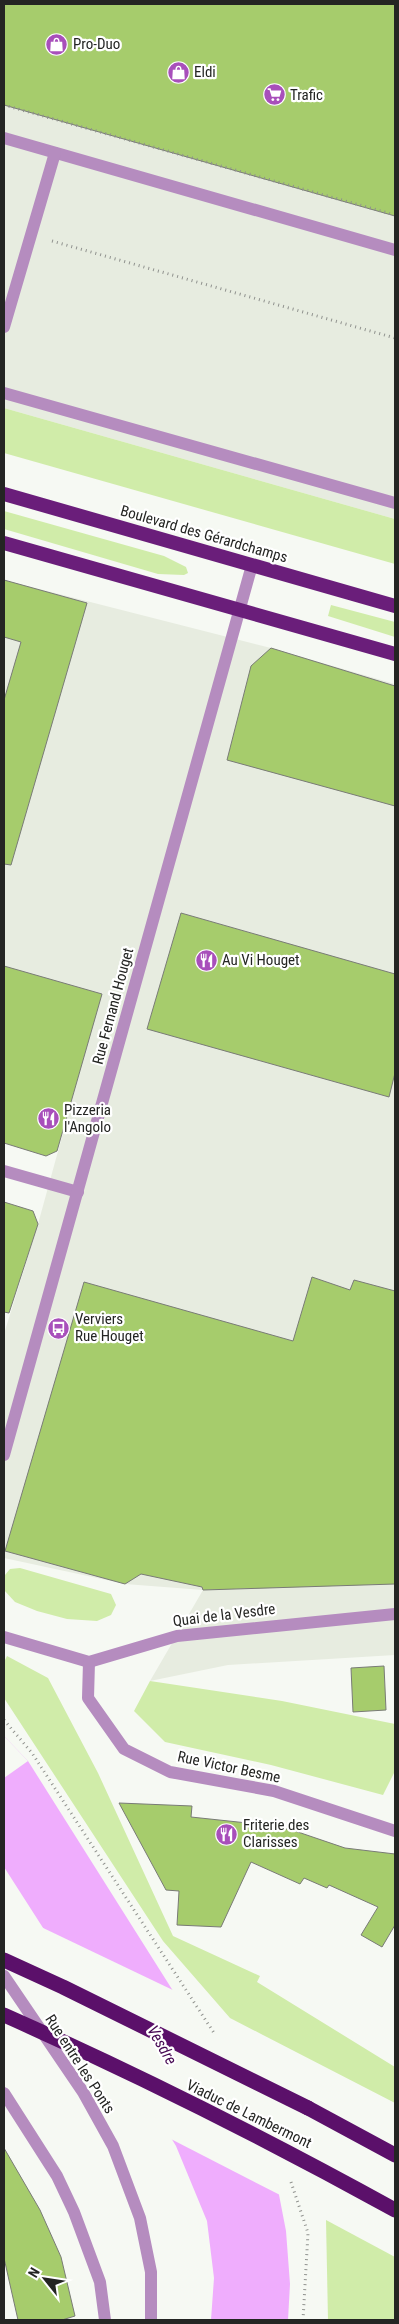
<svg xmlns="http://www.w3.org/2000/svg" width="399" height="2324" viewBox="0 0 399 2324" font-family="'Roboto Condensed',sans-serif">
<rect width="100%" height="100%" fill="#f6f9f3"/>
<g fill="#e7ece0">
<path d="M4,4H395V519L4,408Z"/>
<path d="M4,580L271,648L395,684V1655L228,1665L150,1681L203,1590L125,1584L4,1558V1334L38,1224L82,1064L26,1058L4,1050Z"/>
</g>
<g fill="#d0eca9">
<path d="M4,408L395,519V564L4,453Z"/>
<path d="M4,511L164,556L186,567L188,573L184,575L158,574L4,529Z"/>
<path d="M331,605L395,622V637L328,616Z"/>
<path d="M20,1568L111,1594L116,1605L111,1615L97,1621L67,1619L37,1611L15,1602L4,1590L5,1575L10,1569Z"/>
<path d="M7,1656L48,1678L98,1773L173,1936L260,1976L257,1982L395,2067V2103L230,2018L163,1941L4,1698V1662Z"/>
<path d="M150,1681L282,1701L395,1724V1771L383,1795L271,1765L165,1742L134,1711Z"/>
<path d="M326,2220L395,2257V2320H328Z"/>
</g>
<path fill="#efadfd" d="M4,1736L28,1761L269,2143L286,2231L290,2284L288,2320H211L214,2278L207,2221L176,2146L54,1945L4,1867Z"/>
<g fill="#f6f9f3">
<path d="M4,1736L28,1761L4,1778Z"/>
<path d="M39,1926L177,1992L271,2142L282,2196L167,2137Z"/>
</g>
<g fill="#a6cc6c" stroke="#797b76">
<path d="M4,4H395V216L4,105Z"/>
<path d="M4,580L87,603L11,865L4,864V700L21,642L4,637Z"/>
<path d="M271,648L395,686V806L227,760L251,666Z"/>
<path d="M181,913L395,974V1073L389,1097L147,1029Z"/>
<path d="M4,966L102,994L57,1151L46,1156L4,1143Z"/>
<path d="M4,1202L33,1211L38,1224L9,1313L4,1312Z"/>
<path d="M312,1277L350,1290L354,1280L395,1291V1584L203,1590L202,1587L141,1574L125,1584L5,1551L84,1282L293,1341Z"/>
<path d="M384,1666L386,1710L353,1712L351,1668Z"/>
<path d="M119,1803L192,1806L191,1817L266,1825L292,1830L345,1848L395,1854V1925L382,1947L361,1935L378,1907L329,1885L327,1888L304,1878L300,1884L251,1862L221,1927L177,1925L179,1891L166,1890Z"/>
<path d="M4,2148L40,2210L61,2257L75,2316L62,2320H18L4,2258Z"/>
</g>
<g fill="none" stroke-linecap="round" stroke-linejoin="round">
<g stroke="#90928e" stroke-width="3" stroke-dasharray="1 4" stroke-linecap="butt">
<path d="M4,105L395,215"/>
<path d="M52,241L395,338"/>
<path d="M4,1720L32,1753L214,2033"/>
<path d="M291,2182L308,2233L303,2320"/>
</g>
<g stroke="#b58cbf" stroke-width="12">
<path d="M4,138L395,250"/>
<path d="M4,327L55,153"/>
<path d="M4,393L395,503"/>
</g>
<g stroke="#b58cbf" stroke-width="12">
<path d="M4,1171L78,1192"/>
<path d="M4,1637L89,1662L177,1636L395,1614"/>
<path d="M89,1662L88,1698L124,1749L170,1772L274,1791L395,1831"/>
</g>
<g stroke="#b58cbf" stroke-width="12">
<path d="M4,1455L252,565"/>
<path d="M4,1976L83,2092L113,2146L140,2218L151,2272V2320"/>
<path d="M4,2093L57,2176L74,2212L100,2282L105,2320"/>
</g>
<g stroke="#6a1e7a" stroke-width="14">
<path d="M4,494L395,606"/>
<path d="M4,543L395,654"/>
</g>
<path stroke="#5b106a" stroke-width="15" d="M308,2108L395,2155"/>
<g stroke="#5b106a" stroke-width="15">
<path d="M4,1960L63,1987L308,2108"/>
<path d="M4,2015C137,2074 268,2140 395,2210"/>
</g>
</g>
<defs>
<symbol id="shop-disc" viewBox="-11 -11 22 22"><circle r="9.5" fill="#a84fbb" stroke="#fff"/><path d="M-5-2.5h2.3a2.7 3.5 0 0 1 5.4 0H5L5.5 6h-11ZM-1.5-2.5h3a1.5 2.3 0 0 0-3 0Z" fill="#fff"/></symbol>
<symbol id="supermarket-disc" viewBox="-11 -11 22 22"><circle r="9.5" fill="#a84fbb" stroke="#fff"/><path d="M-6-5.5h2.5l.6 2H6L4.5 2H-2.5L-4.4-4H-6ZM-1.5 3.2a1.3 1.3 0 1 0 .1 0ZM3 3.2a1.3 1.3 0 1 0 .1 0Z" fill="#fff"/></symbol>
<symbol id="restaurant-disc" viewBox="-11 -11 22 22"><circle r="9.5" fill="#a84fbb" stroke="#fff"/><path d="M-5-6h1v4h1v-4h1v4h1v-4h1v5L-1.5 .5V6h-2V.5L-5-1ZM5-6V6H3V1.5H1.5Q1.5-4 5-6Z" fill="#fff"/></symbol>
<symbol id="bus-disc" viewBox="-11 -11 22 22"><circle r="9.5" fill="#a84fbb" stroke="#fff"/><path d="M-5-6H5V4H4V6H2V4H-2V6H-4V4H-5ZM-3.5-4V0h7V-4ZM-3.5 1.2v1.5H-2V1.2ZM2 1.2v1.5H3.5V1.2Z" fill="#fff"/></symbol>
</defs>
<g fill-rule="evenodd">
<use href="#shop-disc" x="44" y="32" width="25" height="25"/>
<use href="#shop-disc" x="166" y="60" width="25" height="25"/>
<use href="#supermarket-disc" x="262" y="82" width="25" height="25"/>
<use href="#restaurant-disc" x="194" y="948" width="25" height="25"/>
<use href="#restaurant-disc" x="36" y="1106" width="25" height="25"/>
<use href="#bus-disc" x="46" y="1316" width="25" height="25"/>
<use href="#restaurant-disc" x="214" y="1822" width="25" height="25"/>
</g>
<g text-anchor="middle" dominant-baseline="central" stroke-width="4.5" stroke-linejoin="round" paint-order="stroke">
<g font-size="15" fill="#242523" stroke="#fff" text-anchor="start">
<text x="73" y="44">Pro-Duo</text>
<text x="194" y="72">Eldi</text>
<text x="290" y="95">Trafic</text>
<text x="222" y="960">Au Vi Houget</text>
<text x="64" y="1110">Pizzeria<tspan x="64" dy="17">l'Angolo</tspan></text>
<text x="75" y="1319">Verviers<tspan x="75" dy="17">Rue Houget</tspan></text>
<text x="243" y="1825">Friterie des<tspan x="243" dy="17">Clarisses</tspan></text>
</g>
<g font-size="15" fill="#242523" stroke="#fff">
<text transform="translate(204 534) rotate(16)">Boulevard des Gérardchamps</text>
<text transform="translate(113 1006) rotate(-75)">Rue Fernand Houget</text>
<text transform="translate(224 1615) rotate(-7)">Quai de la Vesdre</text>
<text transform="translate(229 1767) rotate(12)">Rue Victor Besme</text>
<text transform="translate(80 2064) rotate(57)">Rue entre les Ponts</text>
<text transform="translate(249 2114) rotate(26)">Viaduc de Lambermont</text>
</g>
<g font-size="16" font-style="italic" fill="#450852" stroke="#fff">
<text transform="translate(162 2045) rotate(60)">Vesdre</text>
</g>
</g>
<rect width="399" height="2324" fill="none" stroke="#242523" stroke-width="10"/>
<g transform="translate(45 2279) rotate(300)" stroke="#ffffff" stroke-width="4" paint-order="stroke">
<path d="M0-4L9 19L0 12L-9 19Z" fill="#242523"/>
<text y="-8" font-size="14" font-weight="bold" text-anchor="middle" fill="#242523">N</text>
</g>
</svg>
